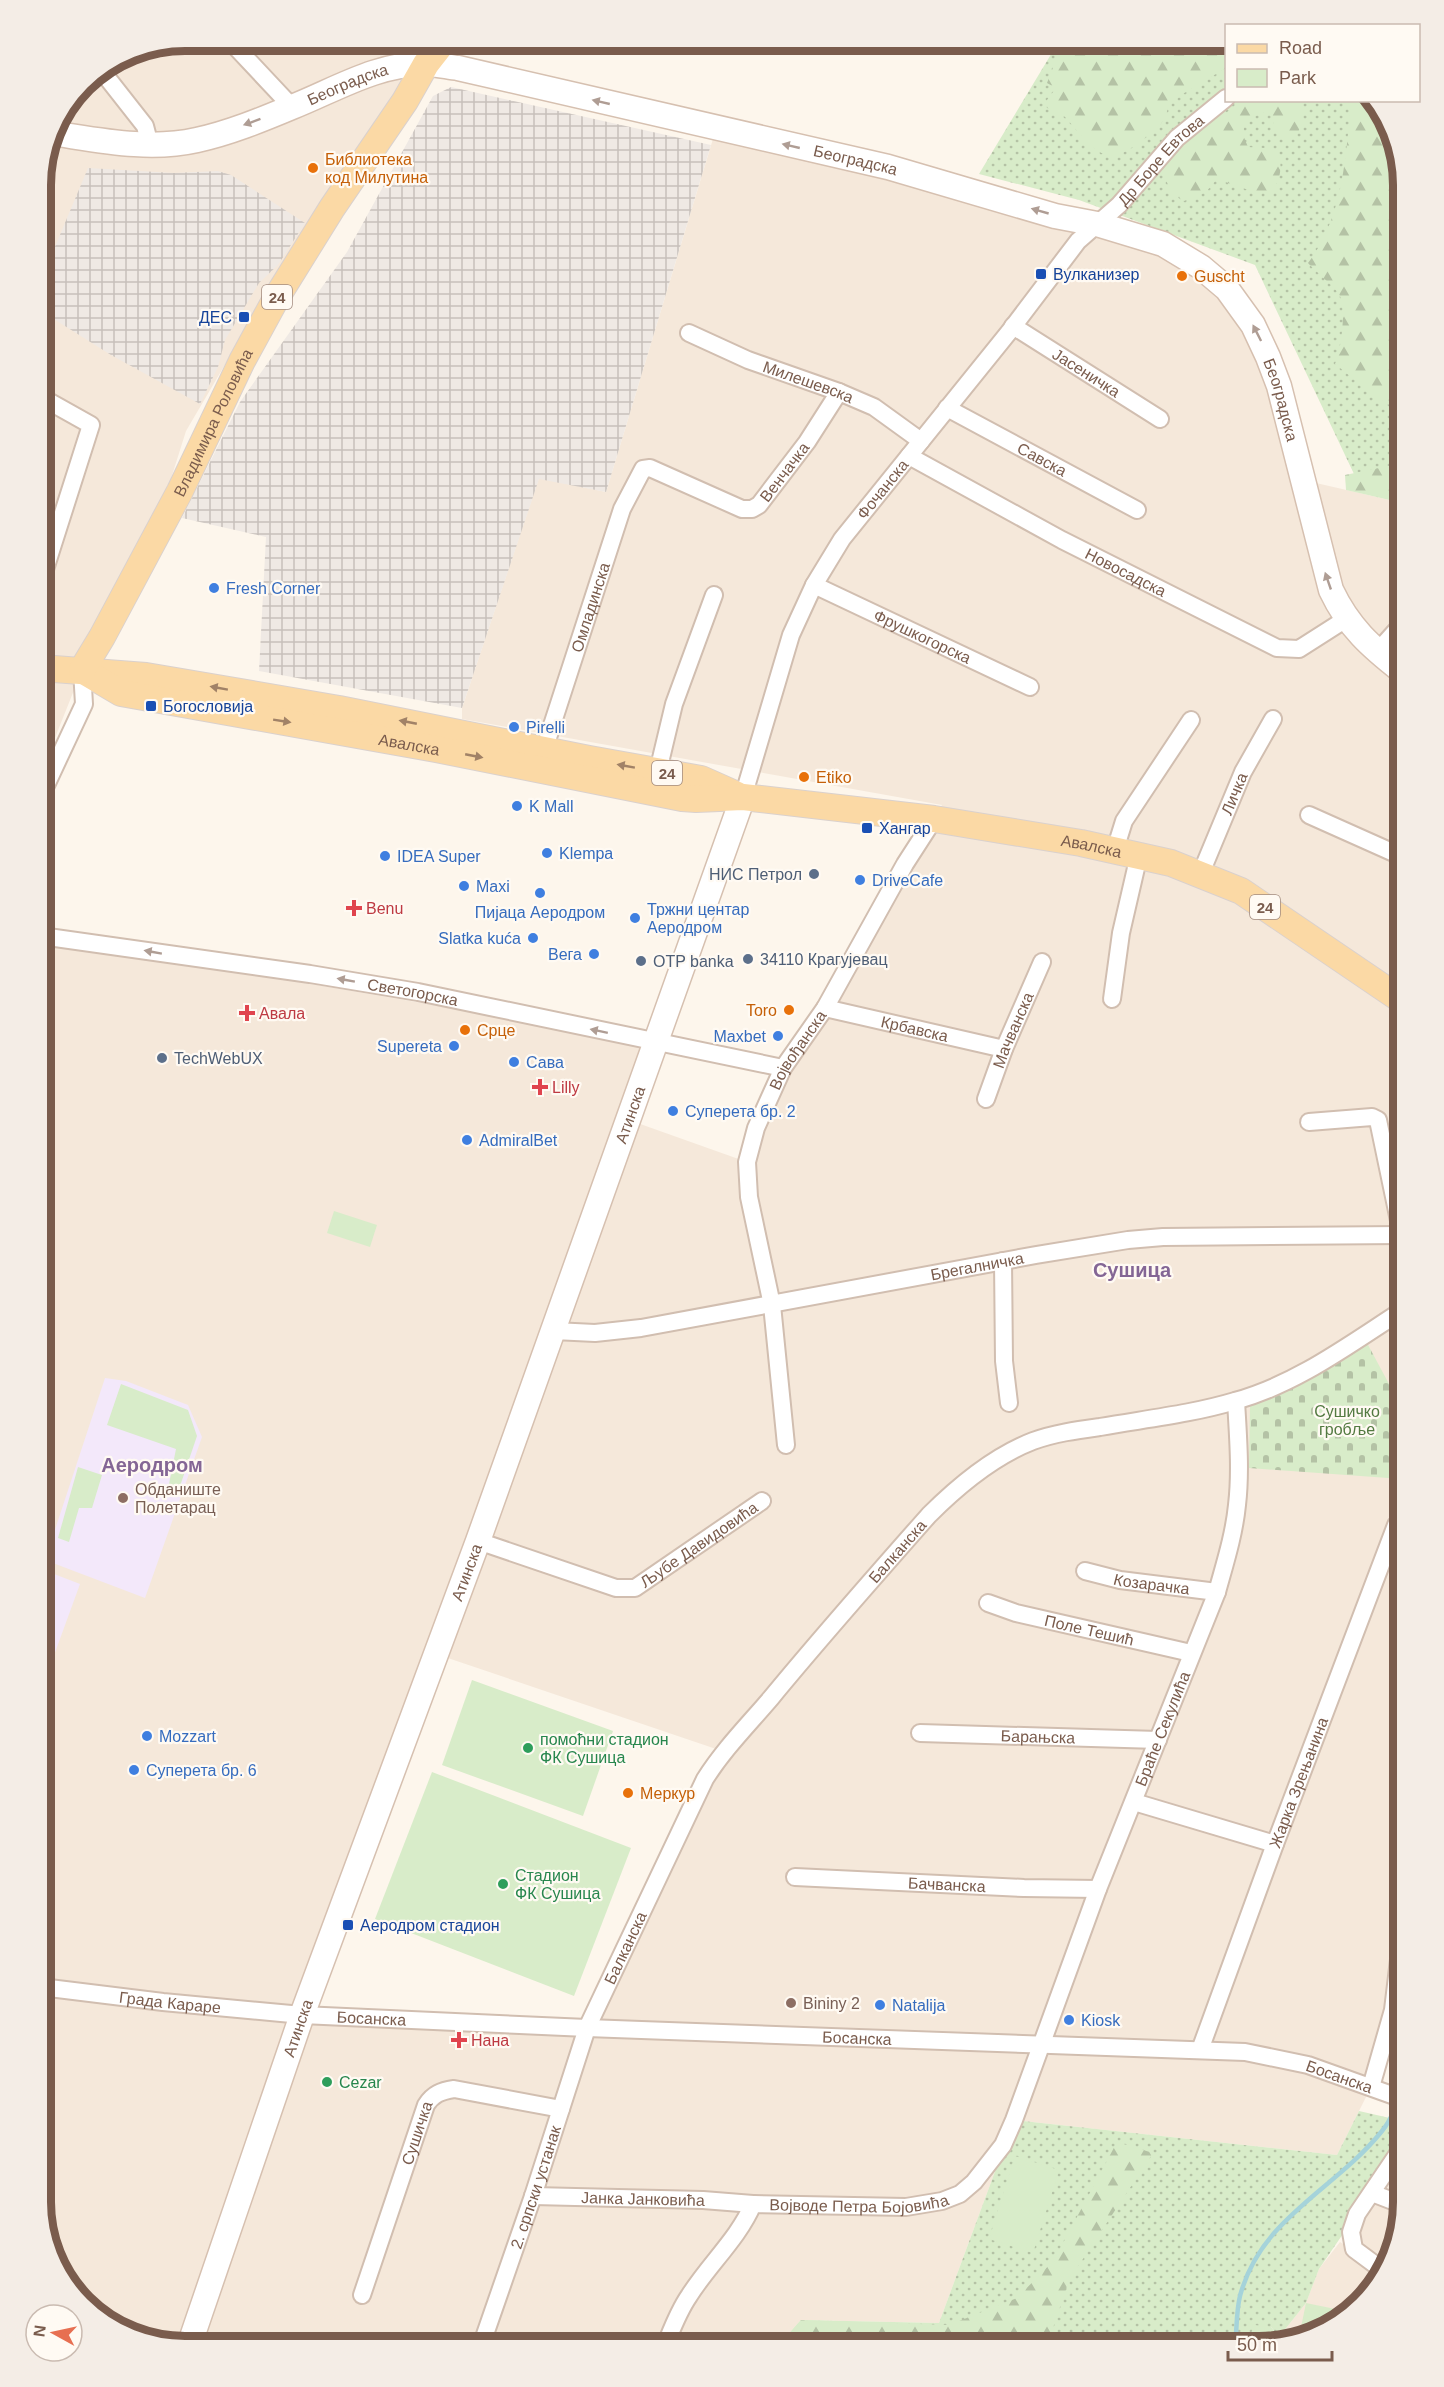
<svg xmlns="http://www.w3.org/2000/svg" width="1444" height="2387" viewBox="0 0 1444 2387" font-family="Arial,sans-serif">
<defs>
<pattern id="industrial-grid" width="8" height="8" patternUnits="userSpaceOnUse" patternTransform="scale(1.5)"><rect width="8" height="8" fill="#efe9e4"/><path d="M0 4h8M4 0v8" fill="none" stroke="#c7c0bb"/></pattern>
<pattern id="grass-dots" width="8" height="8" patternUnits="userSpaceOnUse" patternTransform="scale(1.5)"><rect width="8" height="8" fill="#d8ecc9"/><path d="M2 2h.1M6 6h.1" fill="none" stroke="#b4c2a5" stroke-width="1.8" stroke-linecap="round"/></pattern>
<pattern id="forest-firs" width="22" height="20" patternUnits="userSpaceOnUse" patternTransform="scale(1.5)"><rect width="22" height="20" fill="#d8ecc9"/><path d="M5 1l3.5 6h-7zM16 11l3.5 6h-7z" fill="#b4c2a5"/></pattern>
<pattern id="cemetery-stones" width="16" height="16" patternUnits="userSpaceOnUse" patternTransform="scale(1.5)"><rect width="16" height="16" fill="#d8ecc9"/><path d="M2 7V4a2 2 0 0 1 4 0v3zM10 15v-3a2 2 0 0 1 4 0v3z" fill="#b4c2a5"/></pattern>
</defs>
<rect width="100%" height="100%" fill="#fdf6ec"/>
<g fill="#f5e8da" fill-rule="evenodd">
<path d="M185,41H450L307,225L186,431L151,542L82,670L41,773V176L52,130L83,83L130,51Z"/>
<path d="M716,129L1163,244L1253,325L1303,480L1403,503V1926L1371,2087L1337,2155L1014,2120L939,2323L801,2320L778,2346H176L105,2322L56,2266L41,2202V938L656,1043L629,1120L747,1162L770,1095L825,1008L942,805L462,719V708L539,478L606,492ZM436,1654L722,1751L587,2028L303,2014Z"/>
<path d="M1403,2146V2202L1384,2274L1323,2331L1279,2342V2337L1306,2303L1319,2269L1340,2242L1363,2257L1351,2241Z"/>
</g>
<g fill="url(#industrial-grid)">
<path d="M451,87L711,145L606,492L539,479L462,708L259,671L266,537L182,518L240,402L347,252L433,96Z"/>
<path d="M88,168L174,173L218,171L231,175L305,223L278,265L259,283L225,340L218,367L200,404L111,355L41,311V280Z"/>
</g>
<g fill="#f3e8fa">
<path d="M105,1378L126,1381L188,1405L202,1437L145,1598L45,1560Z"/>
<path d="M41,1569L80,1584L41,1691Z"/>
</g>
<g fill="url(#grass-dots)">
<path d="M1059,41H1226V100L1371,101L1388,121L1403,185V503L1363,493L1255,265L1079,200L979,174Z"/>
<path d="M1359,2111L1403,2121V2146L1319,2269L1306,2303L1279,2337L1271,2327L1249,2337L1248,2346H778L801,2320L939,2323L1014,2120L1337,2155Z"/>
</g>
<g fill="url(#forest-firs)">
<path d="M1068,41H1226V68L1181,95L1168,107C1166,121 1156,131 1144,139C1137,144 1128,151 1120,154C1097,163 1079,131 1065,117C1059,112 1051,112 1045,106L1047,100L1056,88L1047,83L1054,65Z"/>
<path d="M1243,100L1300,101C1306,116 1302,125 1295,138L1284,137L1274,132L1273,117L1268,111L1245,120L1243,135L1248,147L1278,149C1282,164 1282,178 1272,191L1257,193L1217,179L1206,192L1184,201L1173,195L1161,170L1167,158L1183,148L1199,126L1227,112Z"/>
<path d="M1351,101H1371L1388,121L1403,185V413L1376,397L1335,364C1341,350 1347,308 1339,294C1334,286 1316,272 1308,263C1343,218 1346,156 1351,101Z"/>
<path d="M1403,463V503L1346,490L1345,475Z"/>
<path d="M1117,2142L1153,2153L1069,2280L1047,2346H778L801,2320L949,2325L1017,2298L1054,2260Z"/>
<path d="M1255,2325L1271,2327L1279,2337V2342L1248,2346L1249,2337Z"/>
</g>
<path fill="url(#cemetery-stones)" d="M1367,1343L1403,1410L1402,1479L1249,1468L1250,1405L1295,1388Z"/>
<g fill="#d8ecc9">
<path d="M334,1211L377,1225L370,1247L327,1233Z"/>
<path d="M121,1384L188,1410L197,1436L177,1495L167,1494L176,1449L107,1425Z"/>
<path d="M78,1467L102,1475L92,1508H79L69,1542L58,1538Z"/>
<path d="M472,1680L613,1731L583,1816L442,1765Z"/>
<path d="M432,1772L631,1848L574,1996L375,1919Z"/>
<path d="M1015,2156L1059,2170L1033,2253L989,2239Z"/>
<path d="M1306,2303L1345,2311L1323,2331L1299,2337Z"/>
</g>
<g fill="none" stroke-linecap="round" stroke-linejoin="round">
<path stroke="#a5d3da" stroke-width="4.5" d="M1235,2346C1237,2330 1236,2312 1240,2296C1261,2217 1335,2190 1382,2131C1392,2119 1398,2101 1403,2086"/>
<defs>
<g id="street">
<path d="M230,41L292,107"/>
<path d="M101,70L145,126L150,145"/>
<path id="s1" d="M1013,326L1160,419"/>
<path id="s2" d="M689,333L748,360L839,392L874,407L921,441"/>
<path id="s3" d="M947,408L1137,510"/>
<path id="s4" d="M909,456L1062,540L1277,648L1299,649L1346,619"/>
<path d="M41,582L91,425L41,397"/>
<path id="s5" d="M814,585L1030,687"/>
<path d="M1377,652L1403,623"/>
<path id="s6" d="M544,750L622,509L643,469L650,468L742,509H752L759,505L807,442L839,392"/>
<path d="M658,771L674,704L714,595"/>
<path d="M41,796L84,704L82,670"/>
<path id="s7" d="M743,797L791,635L814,585L842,539L1009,332L1078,241L1119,205L1177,138L1226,98"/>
<path d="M1309,815L1403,857"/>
<path d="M1115,850L1124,821L1191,720"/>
<path id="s8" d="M1201,873L1243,772L1273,719"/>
<path id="s9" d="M41,936L310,974L418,992L783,1068"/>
<path d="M1112,999L1121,933L1139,855"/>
<path id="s10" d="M825,1008L1004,1049"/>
<path id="s11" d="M986,1099L1004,1049L1042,962"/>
<path d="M1309,1122L1372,1117L1378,1120L1402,1235"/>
<path d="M1003,1261L1004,1361L1009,1403"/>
<path id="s12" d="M554,1331L595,1333L641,1328L1036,1255L1128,1240L1163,1237L1403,1235"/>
<path id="s13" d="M786,1445L772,1305L749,1197L747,1162L756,1128L783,1068L825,1008L905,864L934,819"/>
<path id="s14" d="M478,1541L616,1588H635L762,1501"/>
<path id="s15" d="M1085,1571L1120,1580L1217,1592"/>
<path id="s16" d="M988,1603L1016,1613L1191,1653"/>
<path id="s17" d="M920,1733L1158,1740"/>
<path d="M1134,1802L1275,1844"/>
<path id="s18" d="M795,1877L1024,1888L1098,1889"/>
<path id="s19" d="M41,1987L163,2002L302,2015L587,2028L1245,2052L1308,2065L1403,2099"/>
<path id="s20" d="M1200,2050L1275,1844L1396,1525L1403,1520"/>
<path d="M1371,2087L1393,2010L1403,1926"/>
<path d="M1372,2193L1403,2205"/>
<path id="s21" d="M533,2196L703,2200L753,2204"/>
<path d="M1385,2272L1354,2249L1351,2232L1357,2214L1403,2146"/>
<path id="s22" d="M362,2295L426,2105C433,2094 441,2091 454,2089L561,2109"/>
<path id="s23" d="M481,2346L533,2196L587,2028L705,1779C724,1749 748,1725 771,1698C822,1636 876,1575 929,1515C959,1485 994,1456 1033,1441C1055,1433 1078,1430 1100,1427C1145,1419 1192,1414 1235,1401C1297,1384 1350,1344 1403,1310"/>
<path id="s24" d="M665,2346C672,2329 678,2312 689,2296C709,2264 738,2239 753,2204L906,2207L942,2201L960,2194L974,2182L1003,2145L1014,2120L1098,1889L1217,1592C1225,1563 1234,1535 1237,1505C1241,1471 1238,1436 1236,1401"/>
</g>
<g id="secondary">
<path id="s25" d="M51,133C99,140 148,151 197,140C229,133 261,120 292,107C335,90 378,63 426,64C437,64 448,67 458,68L888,167L1055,216L1097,224L1163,244L1201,267L1227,289L1253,325L1268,357L1279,386L1331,590C1349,628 1371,647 1403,672"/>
<path id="s26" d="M189,2346L302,2015L478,1541L743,797"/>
</g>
<g id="primary">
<path d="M41,668L146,676L339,709L589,759L701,779L737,795"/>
<path id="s27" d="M82,670L121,693L436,749L682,798L696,799L743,797L934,819L1081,843L1171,863L1241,891L1403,1001"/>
<path id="s28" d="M82,670L102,637L180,491L242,361L278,295L332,208L405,101L426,64L444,41"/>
</g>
</defs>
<use href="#street" stroke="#d1beb0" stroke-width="20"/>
<use href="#secondary" stroke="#d6c0b0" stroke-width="27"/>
<use href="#primary" stroke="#dad1cd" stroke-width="28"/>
<use href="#street" stroke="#fff" stroke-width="16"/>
<use href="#secondary" stroke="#fff" stroke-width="24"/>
<use href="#primary" stroke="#fbd9a5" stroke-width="26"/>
</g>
<defs><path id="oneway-solid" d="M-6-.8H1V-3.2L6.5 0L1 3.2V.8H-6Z" transform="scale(1.5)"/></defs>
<g fill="#af9d94">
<use href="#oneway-solid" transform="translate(601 102) rotate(-167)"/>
<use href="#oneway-solid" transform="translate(252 122) rotate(160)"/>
<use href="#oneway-solid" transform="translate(791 146) rotate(-167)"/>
<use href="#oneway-solid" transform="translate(1040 211) rotate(-164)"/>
<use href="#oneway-solid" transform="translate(1257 333) rotate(-117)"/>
<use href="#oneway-solid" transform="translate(1328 581) rotate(-109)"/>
<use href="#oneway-solid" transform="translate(153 952) rotate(-170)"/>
<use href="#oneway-solid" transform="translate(346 980) rotate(-170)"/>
<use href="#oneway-solid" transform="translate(599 1031) rotate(-168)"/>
</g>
<g fill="#a18267">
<use href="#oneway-solid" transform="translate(219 688) rotate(-170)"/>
<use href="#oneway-solid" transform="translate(282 721) rotate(9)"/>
<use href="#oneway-solid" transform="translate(408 722) rotate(-169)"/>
<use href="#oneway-solid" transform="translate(474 756) rotate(11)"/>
<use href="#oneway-solid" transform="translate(626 766) rotate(-170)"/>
</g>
<g fill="#e8710a" stroke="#fffaf3" stroke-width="2">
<circle cx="313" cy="168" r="6"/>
<circle cx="1182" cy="276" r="6"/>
<circle cx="804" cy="777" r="6"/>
<circle cx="789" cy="1010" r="6"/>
<circle cx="465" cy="1030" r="6"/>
<circle cx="628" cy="1793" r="6"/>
</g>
<g fill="#1a4fb4" stroke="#fffaf3" stroke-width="2">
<rect x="1035" y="268" width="12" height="12" rx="3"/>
<rect x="238" y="311" width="12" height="12" rx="3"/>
<rect x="145" y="700" width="12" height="12" rx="3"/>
<rect x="861" y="822" width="12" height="12" rx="3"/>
<rect x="342" y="1919" width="12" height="12" rx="3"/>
</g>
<g fill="#3f7fe0" stroke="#fffaf3" stroke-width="2">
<circle cx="214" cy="588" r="6"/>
<circle cx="514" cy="727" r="6"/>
<circle cx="517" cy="806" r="6"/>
<circle cx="547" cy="853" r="6"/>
<circle cx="385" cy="856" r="6"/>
<circle cx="860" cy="880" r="6"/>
<circle cx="464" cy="886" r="6"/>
<circle cx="540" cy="893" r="6"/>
<circle cx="635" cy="918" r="6"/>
<circle cx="533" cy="938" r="6"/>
<circle cx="594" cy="954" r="6"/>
<circle cx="778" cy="1036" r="6"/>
<circle cx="454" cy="1046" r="6"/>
<circle cx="514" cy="1062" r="6"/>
<circle cx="673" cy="1111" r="6"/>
<circle cx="467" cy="1140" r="6"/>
<circle cx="147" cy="1736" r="6"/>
<circle cx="134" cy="1770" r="6"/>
<circle cx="880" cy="2005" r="6"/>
<circle cx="1069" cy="2020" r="6"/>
</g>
<g fill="#5c6f8a" stroke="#fffaf3" stroke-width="2">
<circle cx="814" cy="874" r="6"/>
<circle cx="748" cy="959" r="6"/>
<circle cx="641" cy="961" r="6"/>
<circle cx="162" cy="1058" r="6"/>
</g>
<g fill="#e0444e" stroke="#fffaf3" stroke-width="2">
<path d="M351 899h6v6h6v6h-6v6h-6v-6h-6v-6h6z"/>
<path d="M244 1004h6v6h6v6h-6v6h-6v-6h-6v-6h6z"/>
<path d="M537 1078h6v6h6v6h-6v6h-6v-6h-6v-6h6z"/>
<path d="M456 2031h6v6h6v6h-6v6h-6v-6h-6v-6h6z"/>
</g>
<g fill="#8d6e63" stroke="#fffaf3" stroke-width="2">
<circle cx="123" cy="1498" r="6"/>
<circle cx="791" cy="2003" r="6"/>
</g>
<g fill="#2e9e5b" stroke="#fffaf3" stroke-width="2">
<circle cx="528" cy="1748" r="6"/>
<circle cx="503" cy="1884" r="6"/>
<circle cx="327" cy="2082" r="6"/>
</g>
<g text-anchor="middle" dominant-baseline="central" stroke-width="4.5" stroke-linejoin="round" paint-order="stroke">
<g fill="#fffaf3" stroke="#a28b7f" stroke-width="1.5">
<rect x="262" y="285" width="30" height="24" rx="4.5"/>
<rect x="652" y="761" width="30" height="24" rx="4.5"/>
<rect x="1250" y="895" width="30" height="24" rx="4.5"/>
</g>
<g font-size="15" font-weight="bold" fill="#7a5c4d">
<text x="277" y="297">24</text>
<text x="667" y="773">24</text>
<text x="1265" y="907">24</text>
</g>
<g font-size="16" fill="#7a5c4d" stroke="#fffaf3">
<text stroke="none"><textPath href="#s25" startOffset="308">Београдска</textPath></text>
<text stroke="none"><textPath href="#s7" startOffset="774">Др Боре Евтова</textPath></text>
<text stroke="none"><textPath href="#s25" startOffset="830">Београдска</textPath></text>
<text stroke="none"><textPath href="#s1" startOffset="87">Јасеничка</textPath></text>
<text stroke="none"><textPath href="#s2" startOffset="129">Милешевска</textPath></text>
<text stroke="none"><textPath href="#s25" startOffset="1352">Београдска</textPath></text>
<text stroke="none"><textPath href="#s28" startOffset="280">Владимира Роловића</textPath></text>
<text stroke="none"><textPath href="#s3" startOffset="108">Савска</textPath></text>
<text stroke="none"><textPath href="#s6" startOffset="466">Венчачка</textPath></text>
<text stroke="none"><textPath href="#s7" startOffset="342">Фочанска</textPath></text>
<text stroke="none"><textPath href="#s4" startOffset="246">Новосадска</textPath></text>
<text stroke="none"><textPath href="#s6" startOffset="150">Омладинска</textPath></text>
<text stroke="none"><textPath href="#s5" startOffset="120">Фрушкогорска</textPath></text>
<text stroke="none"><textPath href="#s27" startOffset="338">Авалска</textPath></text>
<text stroke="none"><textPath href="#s8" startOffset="86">Личка</textPath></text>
<text stroke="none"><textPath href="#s27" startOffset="1029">Авалска</textPath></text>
<text stroke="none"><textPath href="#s9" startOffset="376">Светогорска</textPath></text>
<text stroke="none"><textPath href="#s10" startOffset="92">Крбавска</textPath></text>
<text stroke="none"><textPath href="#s11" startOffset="74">Мачванска</textPath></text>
<text stroke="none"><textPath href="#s13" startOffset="410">Војвођанска</textPath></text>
<text stroke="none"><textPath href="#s26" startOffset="1308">Атинска</textPath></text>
<text stroke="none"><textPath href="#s12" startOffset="429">Брегалничка</textPath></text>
<text stroke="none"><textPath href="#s14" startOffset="242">Љубе Давидовића</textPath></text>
<text stroke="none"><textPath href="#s23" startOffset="909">Балканска</textPath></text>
<text stroke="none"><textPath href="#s26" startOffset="822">Атинска</textPath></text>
<text stroke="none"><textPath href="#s15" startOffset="68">Козарачка</textPath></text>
<text stroke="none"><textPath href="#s16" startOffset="105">Поле Тешић</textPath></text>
<text stroke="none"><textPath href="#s24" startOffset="888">Браће Секулића</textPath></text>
<text stroke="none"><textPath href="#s17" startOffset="118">Барањска</textPath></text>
<text stroke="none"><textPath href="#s20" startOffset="285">Жарка Зрењанина</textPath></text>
<text stroke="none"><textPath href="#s18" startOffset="152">Бачванска</textPath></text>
<text stroke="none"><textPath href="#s23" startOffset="424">Балканска</textPath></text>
<text stroke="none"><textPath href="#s19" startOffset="130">Града Караре</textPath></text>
<text stroke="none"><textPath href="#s19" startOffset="332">Босанска</textPath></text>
<text stroke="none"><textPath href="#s26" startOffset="336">Атинска</textPath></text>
<text stroke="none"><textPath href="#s19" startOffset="818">Босанска</textPath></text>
<text stroke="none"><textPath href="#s19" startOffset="1304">Босанска</textPath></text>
<text stroke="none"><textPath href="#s22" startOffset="171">Сушичка</textPath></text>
<text stroke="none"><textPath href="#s23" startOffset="168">2. српски устанак</textPath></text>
<text stroke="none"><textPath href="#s21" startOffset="110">Јанка Јанковића</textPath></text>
<text stroke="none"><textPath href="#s24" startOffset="274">Војводе Петра Бојовића</textPath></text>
</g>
<g font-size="16" fill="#c56008" stroke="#fffaf3" text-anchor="start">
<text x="325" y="159">Библиотека<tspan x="325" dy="18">код Милутина</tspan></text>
<text x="1194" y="276">Guscht</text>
<text x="816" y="777">Etiko</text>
<text x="777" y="1010" text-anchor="end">Toro</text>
<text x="477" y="1030">Срце</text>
<text x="640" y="1793">Меркур</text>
</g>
<g font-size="16" fill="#164399" stroke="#fffaf3" text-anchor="start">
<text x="1053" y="274">Вулканизер</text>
<text x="232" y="317" text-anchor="end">ДЕС</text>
<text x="163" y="706">Богословија</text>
<text x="879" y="828">Хангар</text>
<text x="360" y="1925">Аеродром стадион</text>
</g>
<g font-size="16" fill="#366cbe" stroke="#fffaf3" text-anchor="start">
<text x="226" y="588">Fresh Corner</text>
<text x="526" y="727">Pirelli</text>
<text x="529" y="806">K Mall</text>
<text x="559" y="853">Klempa</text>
<text x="397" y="856">IDEA Super</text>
<text x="872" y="880">DriveCafe</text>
<text x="476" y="886">Maxi</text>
<text x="647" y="909">Тржни центар<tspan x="647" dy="18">Аеродром</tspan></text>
<text x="540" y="912" text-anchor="middle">Пијаца Аеродром</text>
<text x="521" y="938" text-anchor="end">Slatka kuća</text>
<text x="582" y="954" text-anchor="end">Вега</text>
<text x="766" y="1036" text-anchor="end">Maxbet</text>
<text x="442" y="1046" text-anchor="end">Supereta</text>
<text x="526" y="1062">Сава</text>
<text x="685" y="1111">Суперета бр. 2</text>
<text x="479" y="1140">AdmiralBet</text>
<text x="159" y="1736">Mozzart</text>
<text x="146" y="1770">Суперета бр. 6</text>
<text x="892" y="2005">Natalija</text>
<text x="1081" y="2020">Kiosk</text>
</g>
<g font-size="16" fill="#4e5e75" stroke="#fffaf3" text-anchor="start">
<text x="802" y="874" text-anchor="end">НИС Петрол</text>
<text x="760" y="959">34110 Крагујевац</text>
<text x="653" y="961">OTP banka</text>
<text x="174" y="1058">TechWebUX</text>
</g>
<g font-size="16" fill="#be3a42" stroke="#fffaf3" text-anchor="start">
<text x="366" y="908">Benu</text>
<text x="259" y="1013">Авала</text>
<text x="552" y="1087">Lilly</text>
<text x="471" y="2040">Нана</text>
</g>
<g font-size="16" fill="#537a41" stroke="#fffaf3">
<text x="1347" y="1411">Сушичко<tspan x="1347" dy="18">гробље</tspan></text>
</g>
<g font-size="16" fill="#785e54" stroke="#fffaf3" text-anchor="start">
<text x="135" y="1489">Обданиште<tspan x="135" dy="18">Полетарац</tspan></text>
<text x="803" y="2003">Bininy 2</text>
</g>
<g font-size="16" fill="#27864d" stroke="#fffaf3" text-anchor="start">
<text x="540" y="1739">помоћни стадион<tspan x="540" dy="18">ФК Сушица</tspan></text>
<text x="515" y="1875">Стадион<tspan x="515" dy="18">ФК Сушица</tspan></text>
<text x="339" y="2082">Cezar</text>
</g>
<g font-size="20" font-weight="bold" fill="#846695" stroke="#fffaf3">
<text x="1132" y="1270">Сушица</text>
<text x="152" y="1465">Аеродром</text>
</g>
</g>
<path d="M0 0H1444V2387H0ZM185 51H1259A134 134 0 0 1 1393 185V2202A134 134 0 0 1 1259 2336H185A134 134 0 0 1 51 2202V185A134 134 0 0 1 185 51Z" fill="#f4ede6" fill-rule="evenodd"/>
<path fill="none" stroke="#7a5c4d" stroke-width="8" d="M185 51H1259A134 134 0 0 1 1393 185V2202A134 134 0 0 1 1259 2336H185A134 134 0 0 1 51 2202V185A134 134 0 0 1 185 51Z"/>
<rect x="1225" y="24" width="195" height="78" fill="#fffaf3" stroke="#cabbb1" stroke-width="1.5"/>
<rect x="1237" y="44" width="30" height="9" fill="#fbd9a5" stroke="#cabbb1" stroke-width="1.5"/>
<text x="1279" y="54" font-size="18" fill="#7a5c4d">Road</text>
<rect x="1237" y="69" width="30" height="18" fill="#d8ecc9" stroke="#cabbb1" stroke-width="1.5"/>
<text x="1279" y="84" font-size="18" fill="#7a5c4d">Park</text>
<g transform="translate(54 2333) rotate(278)"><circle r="28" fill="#fffaf3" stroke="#cabbb1" stroke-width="1.5"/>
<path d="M0-4.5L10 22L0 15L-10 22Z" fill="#e76f51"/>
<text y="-9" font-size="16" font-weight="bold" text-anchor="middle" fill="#7a5c4d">N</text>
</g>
<path d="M1228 2351v9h104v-9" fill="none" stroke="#7a5c4d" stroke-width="3"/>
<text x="1237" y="2351" font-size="18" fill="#7a5c4d" stroke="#fffaf3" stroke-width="4.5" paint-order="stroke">50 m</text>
</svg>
